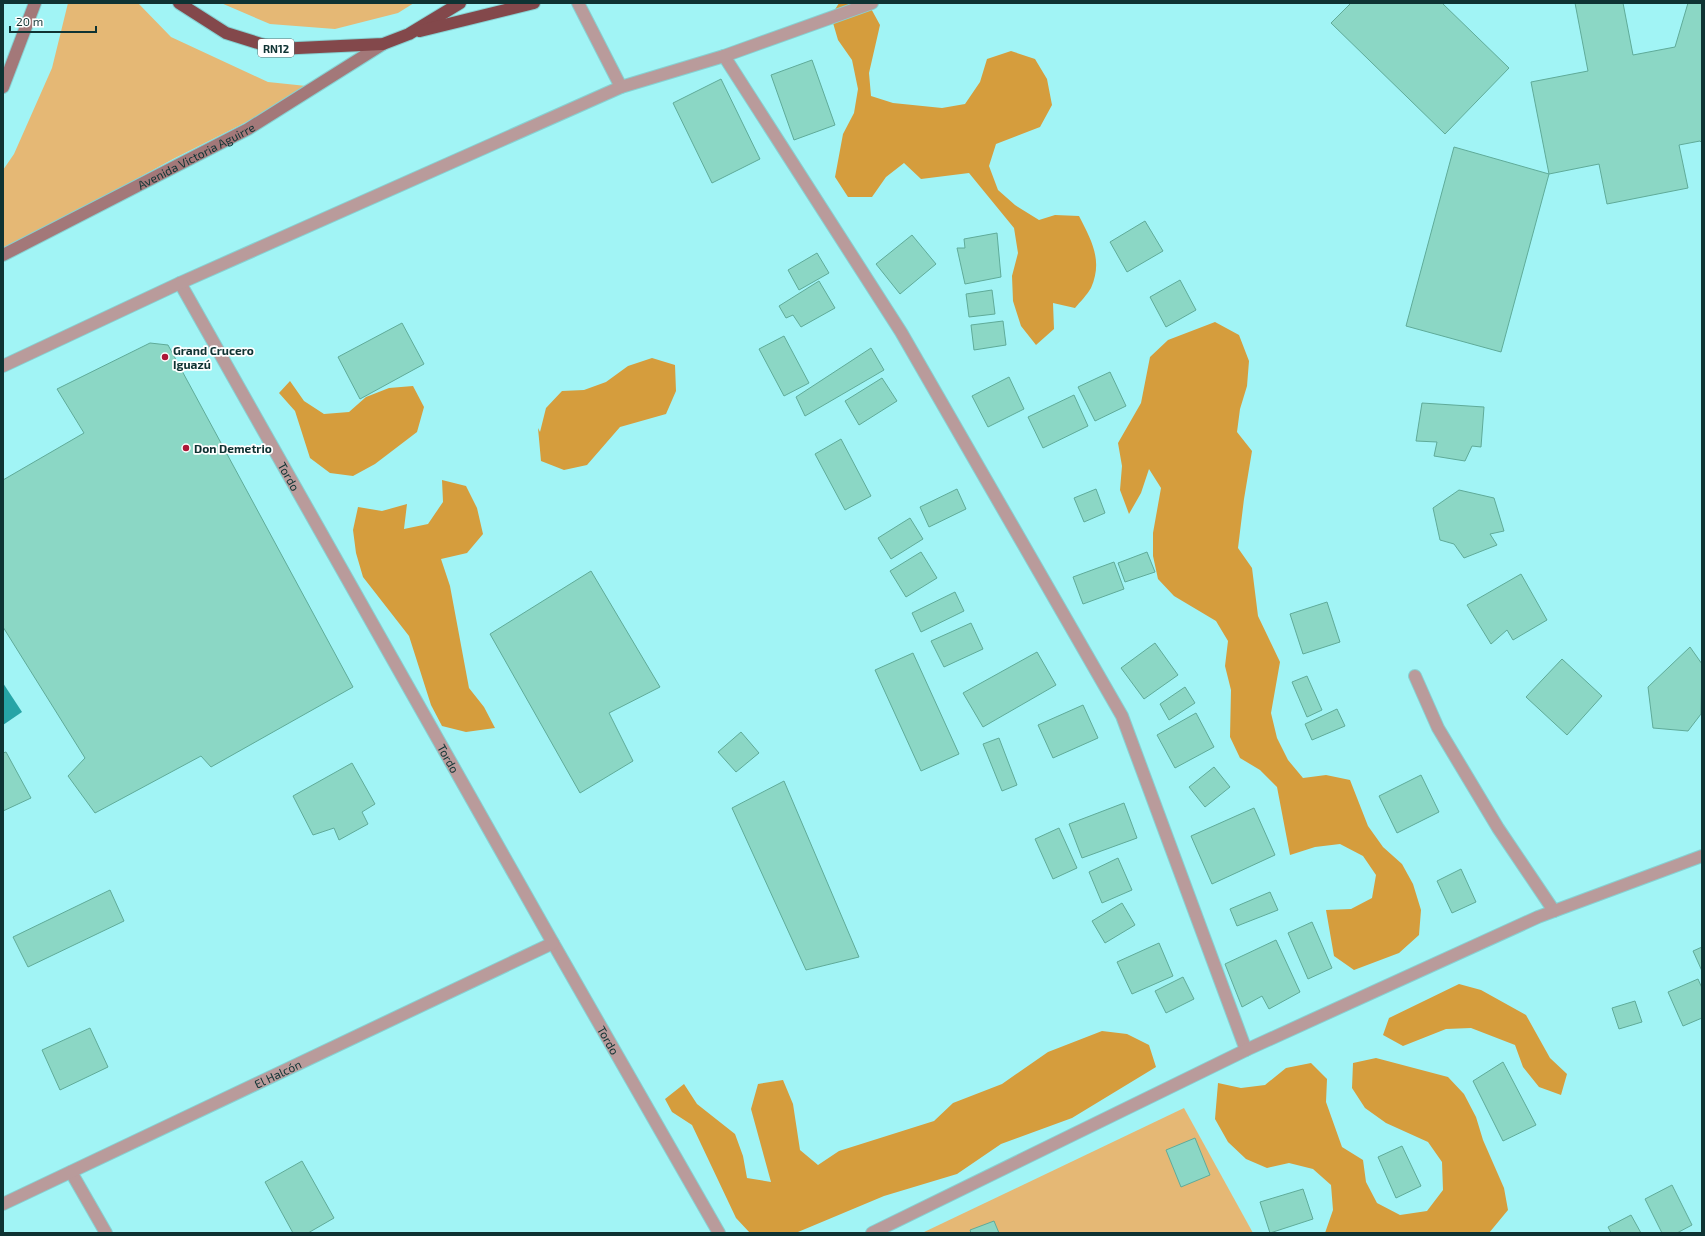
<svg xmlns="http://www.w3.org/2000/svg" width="1705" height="1236" viewBox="0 0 1705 1236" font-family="'Exo 2',sans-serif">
<rect width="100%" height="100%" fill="#a1f4f5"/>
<g fill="#e5b875">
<path d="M68,3H138L171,37L268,82L316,87L173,159L3,252V170L14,154L52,68Z"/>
<path d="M221,3H414L398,13L335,29L270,24Z"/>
<path d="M1184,1108L1253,1233H922Z"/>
</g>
<g fill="#d59d3d">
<path d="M839,3H868L880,25L869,73L871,96L893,103L942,108L965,104L980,82L987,59L1011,51L1035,59L1047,79L1052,105L1040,127L996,144L989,166L998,190L1015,205L1039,220L1055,215L1079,216C1092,241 1103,261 1091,288C1087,295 1080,302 1075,308L1053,303L1054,329L1036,345L1021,326L1013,301L1012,276L1018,253L1014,228L969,173L921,179L904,163L886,177L872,197H848L835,177L843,134L854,113L858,89L852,60L838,40L831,16Z"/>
<path d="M1215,322L1239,335L1249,361L1247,386L1240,409L1237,432L1252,451L1244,499L1238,548L1252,568L1258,616L1280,662L1271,713L1277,738L1288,760L1303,778L1326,775L1350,780L1368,826L1383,847L1402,864L1413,884L1421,910L1419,935L1399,953L1354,970L1334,956L1326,910L1351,909L1372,898L1376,875L1363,856L1340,844L1315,847L1290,855L1277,787L1260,770L1240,758L1230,737L1231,690L1225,666L1228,641L1216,621L1174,596L1158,579L1153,556V533L1161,488L1149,469L1141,493L1129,514L1120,490L1122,466L1118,443L1141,403L1150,357L1168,340Z"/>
<path d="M652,358L675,365L676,391L666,414L620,427L587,465L564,470L541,461L538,428L540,432L546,408L562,391L584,390L606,382L628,366Z"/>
<path d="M290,381L304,401L324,414L349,412L366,397L389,388L413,386L424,407L417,432L375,464L353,476L330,473L310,458L295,411L279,393Z"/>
<path d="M442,480L466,486L477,508L483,534L467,553L441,559L450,586L469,688L484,707L495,728L466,732L442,726L431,705L409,636L363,577L356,553L353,530L358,507L382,511L407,504L404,529L428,524L443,502Z"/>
<path d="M1459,984L1481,990L1526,1015L1550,1058L1567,1074L1561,1095L1539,1087L1523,1067L1515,1045L1471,1028L1446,1029L1403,1046L1383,1035L1389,1018Z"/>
<path d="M1102,1031L1127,1034L1149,1045L1156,1067L1072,1118L1001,1144L957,1174L884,1196L798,1232L750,1233L736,1218L692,1125L672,1112L665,1099L684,1084L697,1104L735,1134L743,1156L747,1178L771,1182L751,1109L758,1084L783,1080L793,1104L800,1150L818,1165L839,1151L934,1121L953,1103L1002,1084L1048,1052Z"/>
<path d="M1376,1058L1448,1077L1464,1094L1476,1117L1483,1140L1504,1188L1508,1210L1489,1233H1325L1333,1210L1331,1185L1313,1169L1289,1163L1267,1168L1246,1159L1228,1142L1215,1119L1218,1083L1241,1088L1265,1085L1286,1068L1311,1063L1327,1079L1326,1102L1342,1147L1363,1160L1366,1182L1377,1203L1400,1215L1427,1211L1443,1190L1442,1162L1428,1142L1386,1123L1365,1108L1352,1088L1353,1063Z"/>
</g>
<path fill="#26a4a6" d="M3,683L22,712L3,725Z"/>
<g fill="#8bd7c5" stroke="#5fab99">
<path d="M1351,3H1442L1509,68L1445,134L1331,23Z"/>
<path d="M1575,3H1623L1633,55L1675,47L1688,3H1702V143L1700,141L1679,145L1688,188L1607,204L1599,164L1549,174L1531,82L1588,71Z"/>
<path d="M812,60L835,125L794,140L771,75Z"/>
<path d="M721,79L760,159L712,183L673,103Z"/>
<path d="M1454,147L1549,174L1501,352L1406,326Z"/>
<path d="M1145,221L1163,251L1127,272L1110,242Z"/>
<path d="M997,233L1001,277L965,284L957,248H965L964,239Z"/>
<path d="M912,235L936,264L900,294L876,264Z"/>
<path d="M817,253L829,273L799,290L788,270Z"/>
<path d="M1180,280L1196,310L1166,327L1150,297Z"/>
<path d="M819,281L835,308L801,327L793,315L786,318L779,306Z"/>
<path d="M992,290L995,314L969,317L966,294Z"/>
<path d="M1003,321L1006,345L974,350L971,325Z"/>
<path d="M402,323L424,364L360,399L338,357Z"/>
<path d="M784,336L809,383L784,396L759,349Z"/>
<path d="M150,343L168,345L353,687L211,767L201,756L95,813L68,776L85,758L3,627V480L84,433L57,389Z"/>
<path d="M871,348L884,370L805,416L796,397Z"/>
<path d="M1110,372L1126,406L1095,421L1078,387Z"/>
<path d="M1009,377L1024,409L988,427L972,396Z"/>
<path d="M882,378L897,401L859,425L845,401Z"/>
<path d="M1074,395L1088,426L1043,448L1028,417Z"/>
<path d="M1422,403L1484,407L1481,447L1472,446L1465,461L1434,456L1437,442L1416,441Z"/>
<path d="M841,439L871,496L845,510L815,454Z"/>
<path d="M957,489L966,509L929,527L920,507Z"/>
<path d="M1096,489L1105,513L1084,522L1074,498Z"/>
<path d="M1459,490L1494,498L1504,531L1490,534L1497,545L1464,558L1454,544L1440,540L1433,508Z"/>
<path d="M910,518L923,539L891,559L878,538Z"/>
<path d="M921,552L937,578L906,597L890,571Z"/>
<path d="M1147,552L1155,572L1125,582L1118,563Z"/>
<path d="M1114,562L1124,589L1083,604L1073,577Z"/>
<path d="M591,571L660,687L609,713L633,761L580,793L490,634Z"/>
<path d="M1521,574L1547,620L1513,640L1507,630L1491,644L1467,605Z"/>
<path d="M955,592L964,611L921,632L912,613Z"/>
<path d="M1327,602L1340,642L1303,654L1290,614Z"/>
<path d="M971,623L983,649L944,667L931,641Z"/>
<path d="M1155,643L1178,675L1144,699L1121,668Z"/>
<path d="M1690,647L1702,664L1701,714L1688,731L1653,728L1648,687Z"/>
<path d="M1037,652L1056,685L983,727L963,693Z"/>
<path d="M913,653L959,754L921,771L875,670Z"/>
<path d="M1562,659L1602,696L1567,735L1526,697Z"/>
<path d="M1307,676L1322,710L1307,717L1292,682Z"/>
<path d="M1185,687L1195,703L1169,720L1160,704Z"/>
<path d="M1083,705L1098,738L1053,758L1038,725Z"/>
<path d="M1337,709L1345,726L1312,740L1305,724Z"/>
<path d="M1196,713L1214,747L1175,768L1157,735Z"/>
<path d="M741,732L759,753L736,772L718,752Z"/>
<path d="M999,738L1017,785L1002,791L983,744Z"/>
<path d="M6,752L31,798L3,811V753Z"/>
<path d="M352,763L375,804L362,812L368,824L339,840L334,828L313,835L293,796Z"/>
<path d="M1214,767L1230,787L1205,807L1189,787Z"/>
<path d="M1421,775L1439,812L1397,833L1379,796Z"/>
<path d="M784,781L859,957L806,970L732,808Z"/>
<path d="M1124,803L1137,838L1082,858L1069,824Z"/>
<path d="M1254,808L1275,855L1212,884L1191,836Z"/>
<path d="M1059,828L1077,868L1053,879L1035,839Z"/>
<path d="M1118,858L1132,890L1102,903L1089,872Z"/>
<path d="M1461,869L1476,902L1452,913L1437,881Z"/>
<path d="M110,890L124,921L28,967L13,937Z"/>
<path d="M1270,892L1278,910L1237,926L1230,909Z"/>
<path d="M1122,903L1135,925L1105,943L1092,921Z"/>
<path d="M1312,922L1332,968L1308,979L1288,933Z"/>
<path d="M1276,940L1300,992L1269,1009L1262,996L1242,1007L1225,964Z"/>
<path d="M1159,943L1173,976L1132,994L1117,962Z"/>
<path d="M1702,947V971L1693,951Z"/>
<path d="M1183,977L1194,999L1166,1013L1155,991Z"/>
<path d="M1698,979L1702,988V1018L1683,1026L1668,992Z"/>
<path d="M1635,1001L1642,1022L1619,1029L1612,1008Z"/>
<path d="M90,1028L108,1067L60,1090L42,1050Z"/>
<path d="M1503,1062L1536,1125L1503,1141L1473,1081Z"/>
<path d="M1195,1138L1210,1175L1181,1187L1166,1150Z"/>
<path d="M1402,1146L1421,1186L1396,1198L1378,1157Z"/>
<path d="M302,1161L334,1218L308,1233H293L265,1182Z"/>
<path d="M1672,1185L1692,1225L1677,1233H1662L1645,1199Z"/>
<path d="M1303,1189L1313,1219L1270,1233L1260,1202Z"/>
<path d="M1631,1215L1641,1233H1611L1608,1227Z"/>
<path d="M994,1221L999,1233H971L970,1230Z"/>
</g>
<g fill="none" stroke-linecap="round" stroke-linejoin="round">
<defs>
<path id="lane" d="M1415,676L1438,728L1498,828L1554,911"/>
<g id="street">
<path d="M578,3L621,87"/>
<path d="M724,56L901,332L1122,716L1246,1050"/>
<path id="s1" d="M180,283L553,943L719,1233"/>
<path d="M3,366L180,283L621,87L724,56L872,3"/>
<path d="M71,1172L106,1233"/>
<path id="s2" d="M3,1204L553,943"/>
<path d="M872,1233L1246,1050L1538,917L1702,856"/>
</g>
<g id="secondary">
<path d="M3,87L35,3"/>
<path id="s3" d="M3,255L248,129L383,44"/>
</g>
<g id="highway">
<path d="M179,3L226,33L277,49L383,44L409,34L460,3"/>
<path d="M420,31L534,3"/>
</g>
</defs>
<use href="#lane" stroke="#87d1d2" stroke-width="14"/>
<use href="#street" stroke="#87d1d2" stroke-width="14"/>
<use href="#secondary" stroke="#87d1d2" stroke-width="14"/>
<use href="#highway" stroke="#87d1d2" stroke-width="14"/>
<use href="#lane" stroke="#b99b9b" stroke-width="12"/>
<use href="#street" stroke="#b99b9b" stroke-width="12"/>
<use href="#secondary" stroke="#a37879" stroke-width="12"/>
<use href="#highway" stroke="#83484b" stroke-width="12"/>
</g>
<g fill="#ac1737" stroke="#fff" stroke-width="1.5">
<circle cx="165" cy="357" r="4"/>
<circle cx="186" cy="448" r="4"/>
</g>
<g text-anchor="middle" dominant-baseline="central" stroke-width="3.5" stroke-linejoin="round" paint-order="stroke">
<rect fill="#fff" stroke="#577070" stroke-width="1" x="258" y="39" width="36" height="18" rx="3"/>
<g font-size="11" font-weight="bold" fill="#0f3333">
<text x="276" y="48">RN12</text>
</g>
<g font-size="12" fill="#0f3333" stroke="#fff">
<text stroke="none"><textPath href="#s3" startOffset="217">Avenida Victoria Aguirre</textPath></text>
<text stroke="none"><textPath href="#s1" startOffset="222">Tordo</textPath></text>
<text stroke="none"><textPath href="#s1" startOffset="546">Tordo</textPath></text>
<text stroke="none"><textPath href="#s1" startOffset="870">Tordo</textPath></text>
<text stroke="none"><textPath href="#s2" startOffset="304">El Halcón</textPath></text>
</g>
<g font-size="12" font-weight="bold" fill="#0f3333" stroke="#fff" text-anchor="start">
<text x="173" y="350">Grand Crucero<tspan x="173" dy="14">Iguazú</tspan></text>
<text x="194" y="448">Don Demetrio</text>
</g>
</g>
<rect width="1705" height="1236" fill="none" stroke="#0f3333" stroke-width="8"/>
<path d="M10 26v6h86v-6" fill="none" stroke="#0f3333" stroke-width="2"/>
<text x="16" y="26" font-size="12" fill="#0f3333" stroke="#ffffff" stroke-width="3" paint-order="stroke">20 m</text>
</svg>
